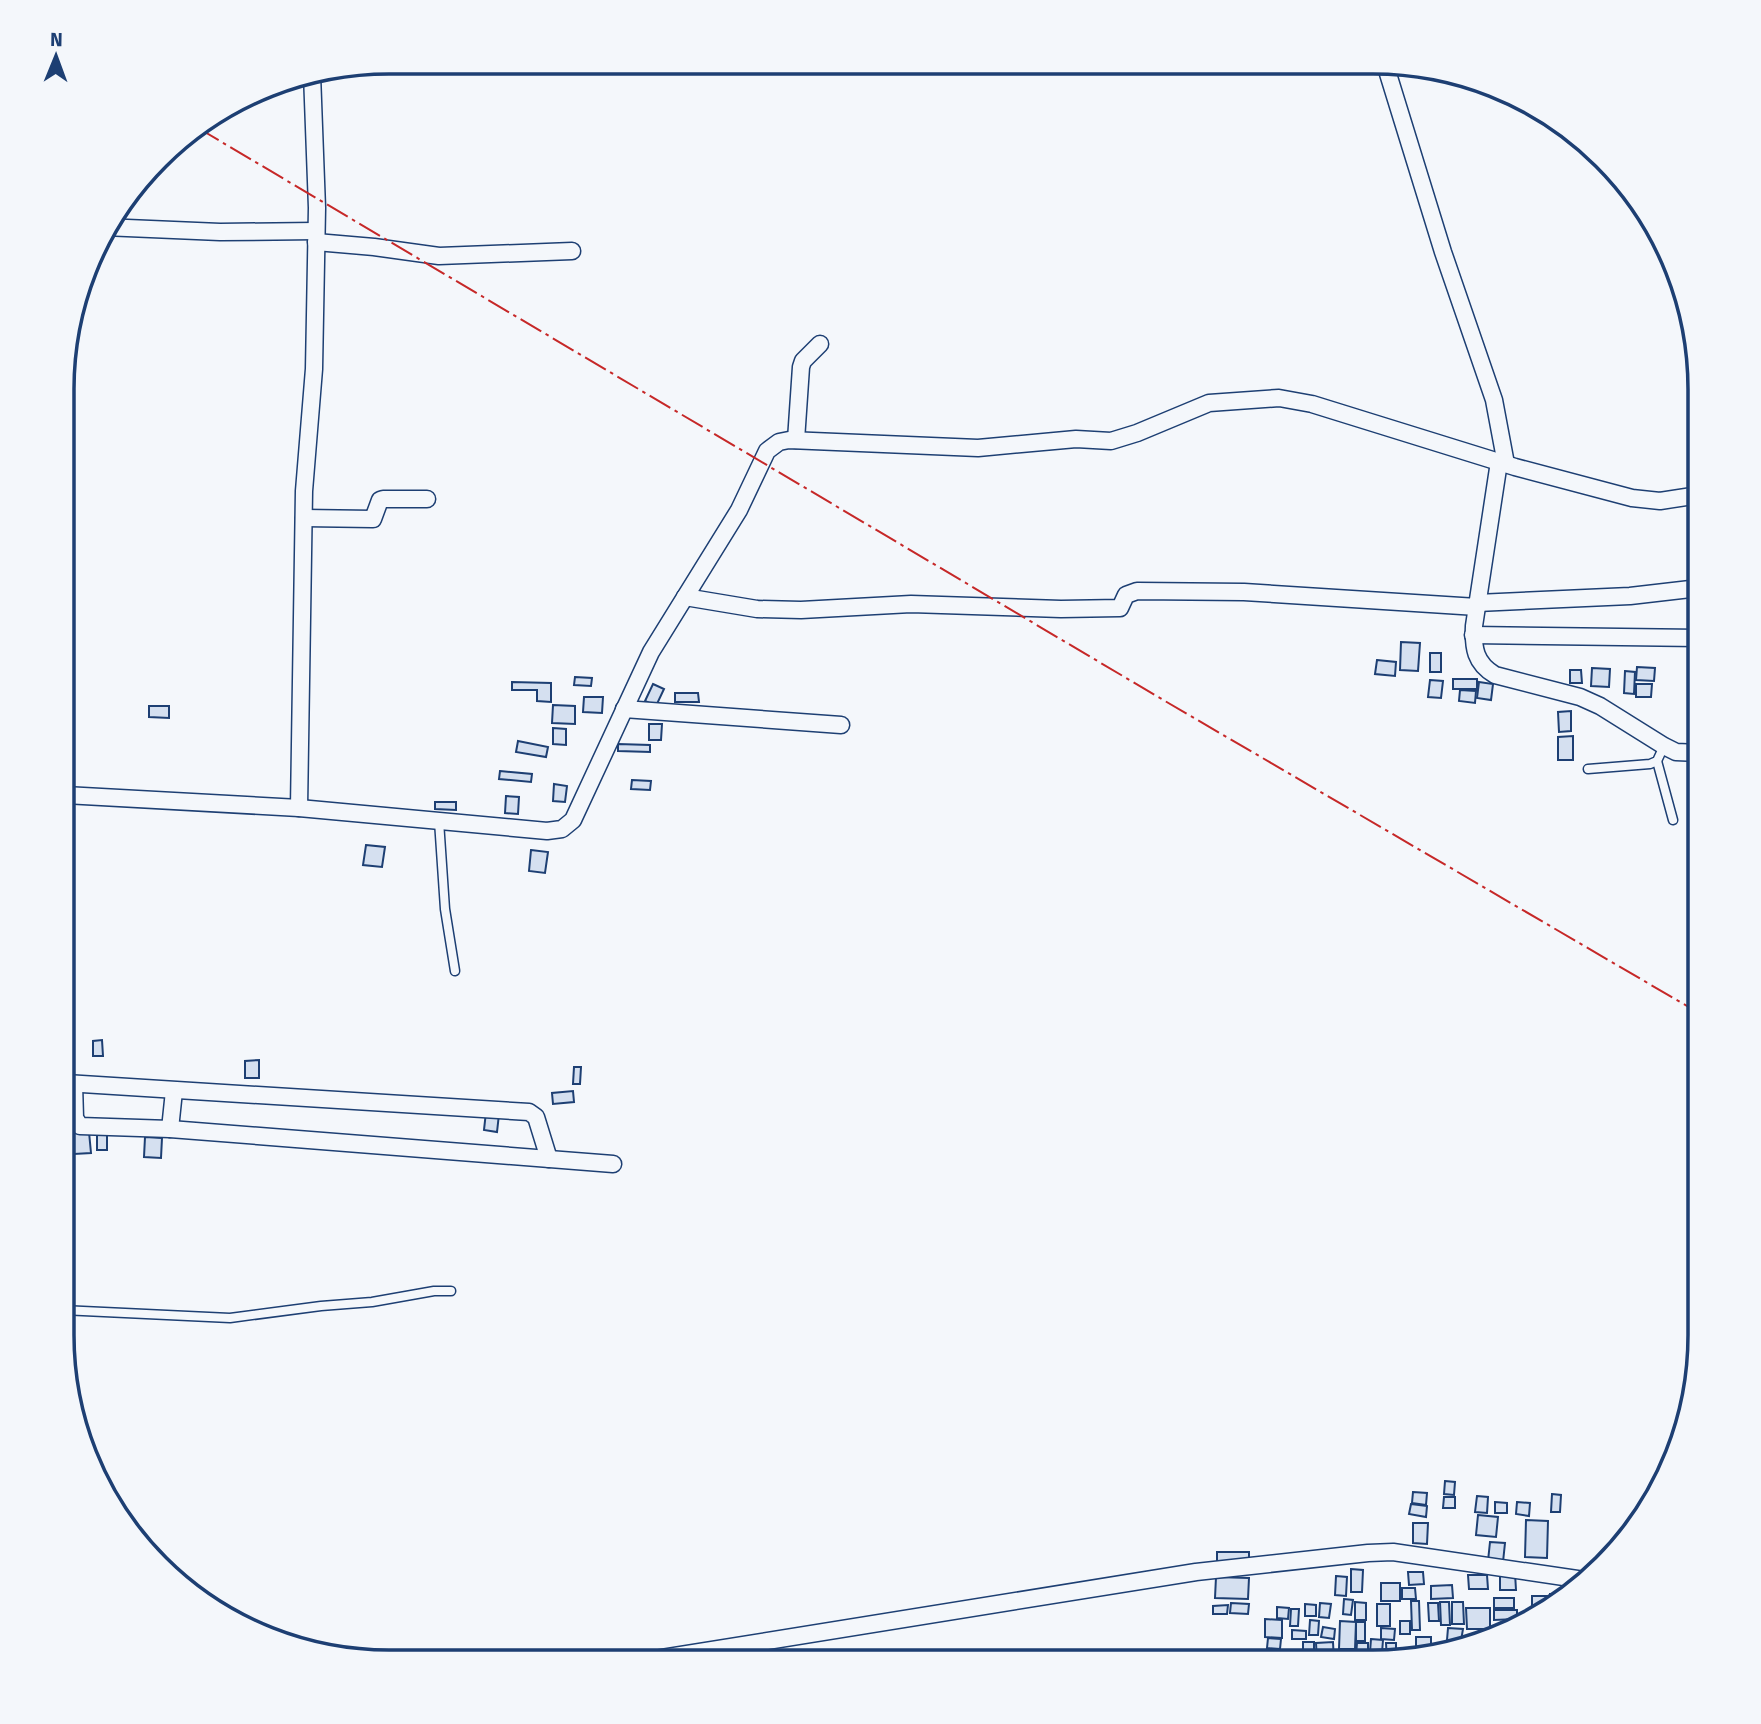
<svg xmlns="http://www.w3.org/2000/svg" width="1761" height="1724" viewBox="0 0 1761 1724" font-family="'Fira Sans',sans-serif">
<rect width="100%" height="100%" fill="#f4f7fb"/>
<g fill="#d5e0f0" stroke="#1d3f73" stroke-width="2">
<path d="M1401,642L1420,643L1418,671L1400,670Z"/>
<rect x="1430" y="653" width="11" height="19"/>
<path d="M1377,660L1396,662L1395,676L1375,674Z"/>
<path d="M1637,667L1655,668L1654,681L1636,680Z"/>
<path d="M1592,668L1610,669L1609,687L1591,686Z"/>
<path d="M1570,670H1581L1582,683H1570Z"/>
<path d="M1625,671L1635,672L1634,694L1624,693Z"/>
<path d="M575,677L592,678L591,686L574,685Z"/>
<rect x="1453" y="679" width="24" height="10"/>
<path d="M1430,680L1443,681L1441,698L1428,697Z"/>
<path d="M512,682L551,683V702L537,701V690H512Z"/>
<path d="M1479,682L1493,684L1491,700L1477,698Z"/>
<path d="M653,684L664,689L656,706L645,701Z"/>
<path d="M1636,684H1652L1651,697H1636Z"/>
<path d="M1460,690L1476,691L1475,703L1459,701Z"/>
<path d="M675,693H698L699,702H675Z"/>
<path d="M584,697H603L602,713L583,712Z"/>
<path d="M553,705L575,706V724L552,723Z"/>
<path d="M149,706H169V718L149,717Z"/>
<path d="M1571,711V731L1559,732L1558,712Z"/>
<path d="M649,724H662L661,740H649Z"/>
<path d="M553,728L566,729V745L553,744Z"/>
<path d="M1573,736V760H1558V737Z"/>
<path d="M518,741L548,747L546,757L516,752Z"/>
<path d="M618,744L650,745V752L618,751Z"/>
<path d="M500,771L532,774L531,782L499,779Z"/>
<path d="M632,780L651,781L650,790L631,789Z"/>
<path d="M554,784L567,786L565,802L553,801Z"/>
<path d="M506,796L519,797L518,814L505,813Z"/>
<path d="M435,802H456V810L435,809Z"/>
<path d="M366,845L385,847L382,867L363,865Z"/>
<path d="M531,850L548,852L545,873L529,871Z"/>
<path d="M102,1040L103,1056H93V1041Z"/>
<path d="M259,1060V1078H245V1061Z"/>
<path d="M574,1067H581L580,1084H573Z"/>
<path d="M573,1091L574,1102L553,1104L552,1093Z"/>
<path d="M486,1112L499,1114L497,1132L484,1130Z"/>
<path d="M97,1130L107,1131V1150H97Z"/>
<path d="M89,1132L91,1153L74,1154L73,1133Z"/>
<path d="M145,1137L162,1138L161,1158L144,1157Z"/>
<path d="M1445,1481L1455,1482L1454,1495L1444,1494Z"/>
<path d="M1413,1492L1427,1493L1426,1505L1412,1503Z"/>
<path d="M1552,1494L1561,1495L1560,1512H1551Z"/>
<path d="M1477,1496L1488,1497L1487,1513L1475,1512Z"/>
<path d="M1444,1497H1455V1508H1443Z"/>
<path d="M1495,1502L1507,1503V1513H1495Z"/>
<path d="M1517,1502L1530,1503L1529,1516L1516,1514Z"/>
<path d="M1411,1504L1427,1506L1426,1517L1409,1514Z"/>
<path d="M1478,1515L1498,1517L1496,1537L1476,1535Z"/>
<path d="M1526,1520L1548,1521L1547,1558L1525,1557Z"/>
<path d="M1413,1523H1428L1427,1544L1413,1543Z"/>
<path d="M1490,1542L1505,1543L1503,1562L1488,1561Z"/>
<path d="M1217,1552H1249V1561L1217,1562Z"/>
<path d="M1351,1569L1363,1570L1362,1592H1351Z"/>
<path d="M1408,1572H1423L1424,1584L1409,1585Z"/>
<path d="M1500,1573H1515L1516,1590H1500Z"/>
<path d="M1468,1575H1487L1488,1589H1469Z"/>
<path d="M1336,1576L1347,1577L1346,1596L1335,1595Z"/>
<path d="M1216,1577L1249,1578L1248,1599L1215,1598Z"/>
<rect x="1381" y="1583" width="19" height="18"/>
<path d="M1452,1585L1453,1598L1431,1599V1586Z"/>
<path d="M1402,1588H1415L1416,1599H1402Z"/>
<path d="M1550,1594H1567V1597L1550,1606Z"/>
<path d="M1532,1596H1548V1607L1532,1616Z"/>
<rect x="1494" y="1598" width="20" height="10"/>
<path d="M1344,1599L1353,1600L1351,1615L1343,1614Z"/>
<path d="M1411,1601H1419L1420,1630H1412Z"/>
<path d="M1355,1602L1366,1603V1620H1355Z"/>
<path d="M1440,1602H1449L1450,1625H1441Z"/>
<path d="M1452,1602H1463L1464,1624H1452Z"/>
<path d="M1231,1603L1249,1604L1248,1614L1230,1613Z"/>
<path d="M1320,1603L1331,1604L1329,1618L1319,1617Z"/>
<path d="M1428,1603H1438L1439,1621H1429Z"/>
<path d="M1305,1604L1316,1605V1616H1305Z"/>
<rect x="1377" y="1604" width="13" height="22"/>
<path d="M1228,1605L1227,1614H1213V1606Z"/>
<path d="M1277,1607L1289,1608L1288,1619L1277,1618Z"/>
<path d="M1466,1608H1490V1629H1467Z"/>
<path d="M1291,1609H1299L1298,1626H1290Z"/>
<path d="M1494,1610H1517V1619L1494,1620Z"/>
<path d="M1265,1619L1282,1620V1638L1265,1637Z"/>
<path d="M1310,1620L1319,1621L1318,1635H1309Z"/>
<path d="M1340,1621L1356,1622L1355,1649H1339Z"/>
<rect x="1400" y="1621" width="10" height="13"/>
<rect x="1356" y="1622" width="9" height="19"/>
<path d="M1323,1627L1335,1629L1334,1639L1321,1637Z"/>
<path d="M1381,1628L1395,1629L1394,1640L1381,1639Z"/>
<path d="M1448,1628L1463,1629L1461,1641L1447,1640Z"/>
<path d="M1292,1630L1306,1631V1639H1292Z"/>
<rect x="1416" y="1637" width="15" height="16"/>
<path d="M1268,1638L1281,1639L1280,1649L1267,1648Z"/>
<path d="M1371,1639L1383,1640L1382,1653L1370,1652Z"/>
<rect x="1303" y="1642" width="11" height="14"/>
<path d="M1333,1642L1334,1662H1317L1316,1643Z"/>
<path d="M1357,1643H1368V1656H1356Z"/>
<path d="M1386,1643H1396V1661H1387Z"/>
<rect x="1271" y="1652" width="14" height="10"/>
</g>
<g fill="none" stroke-linecap="round" stroke-linejoin="round">
<defs>
<g id="lane">
<path d="M1657,761L1673,820"/>
<path d="M1588,769L1650,764L1657,761L1664,746"/>
<path d="M439,821L445,909L455,971"/>
<path d="M62,1310L230,1318L321,1306L372,1302L434,1291H451"/>
</g>
<g id="street">
<path d="M1385,64L1443,252L1494,400L1506,464"/>
<path d="M104,227L220,232L316,231"/>
<path d="M316,242L374,247L439,256L572,251"/>
<path d="M796,440L801,367L803,361L820,344"/>
<path d="M1499,462L1474,626C1473,648 1475,663 1495,675L1580,697L1600,706L1664,746L1676,752L1699,753"/>
<path d="M304,518L373,519L380,500L383,499H427"/>
<path d="M685,597L757,609L801,610L911,604L1061,609L1120,608L1126,595L1137,591L1244,592L1477,607"/>
<path d="M1477,603L1630,596L1699,588"/>
<path d="M1473,635L1699,638"/>
<path d="M624,709L841,725"/>
<path d="M65,795L299,808L547,831L562,829L573,820L651,652L739,510L767,451L779,442L789,440L978,448L1076,439L1111,441L1137,433L1209,403L1279,398L1312,404L1515,467L1632,498L1660,501L1699,495"/>
<path d="M299,808L304,491L314,369L317,208L312,74"/>
<path d="M66,1083L529,1112L536,1117L549,1159"/>
<path d="M74,1084L75,1118L80,1126L170,1129L613,1164"/>
<path d="M170,1129L174,1091"/>
<path d="M637,1662L1196,1572L1368,1553L1393,1552L1584,1580"/>
</g>
</defs>
<use href="#lane" stroke="#1d3f73" stroke-width="11"/>
<use href="#street" stroke="#1d3f73" stroke-width="19"/>
<use href="#lane" stroke="#f4f7fb" stroke-width="8"/>
<use href="#street" stroke="#f4f7fb" stroke-width="16"/>
<path stroke="#c62828" stroke-width="2" stroke-dasharray="24 5 3.5 5" stroke-linecap="butt" d="M198,128L1165,701L1699,1013"/>
</g>
<path d="M0 0H1761V1724H0ZM389 74H1373A315 315 0 0 1 1688 389V1335A315 315 0 0 1 1373 1650H389A315 315 0 0 1 74 1335V389A315 315 0 0 1 389 74Z" fill="#f4f7fb" fill-rule="evenodd"/>
<path fill="none" stroke="#1d3f73" stroke-width="3.5" d="M389 74H1373A315 315 0 0 1 1688 389V1335A315 315 0 0 1 1373 1650H389A315 315 0 0 1 74 1335V389A315 315 0 0 1 389 74Z"/>
<g transform="translate(56 56) rotate(1)" stroke="#f4f7fb" stroke-width="5" paint-order="stroke">
<path d="M0-5L12 26L0 18L-12 26Z" fill="#1d3f73"/>
<text y="-10" font-size="19" font-weight="bold" text-anchor="middle" fill="#1d3f73">N</text>
</g>
</svg>
